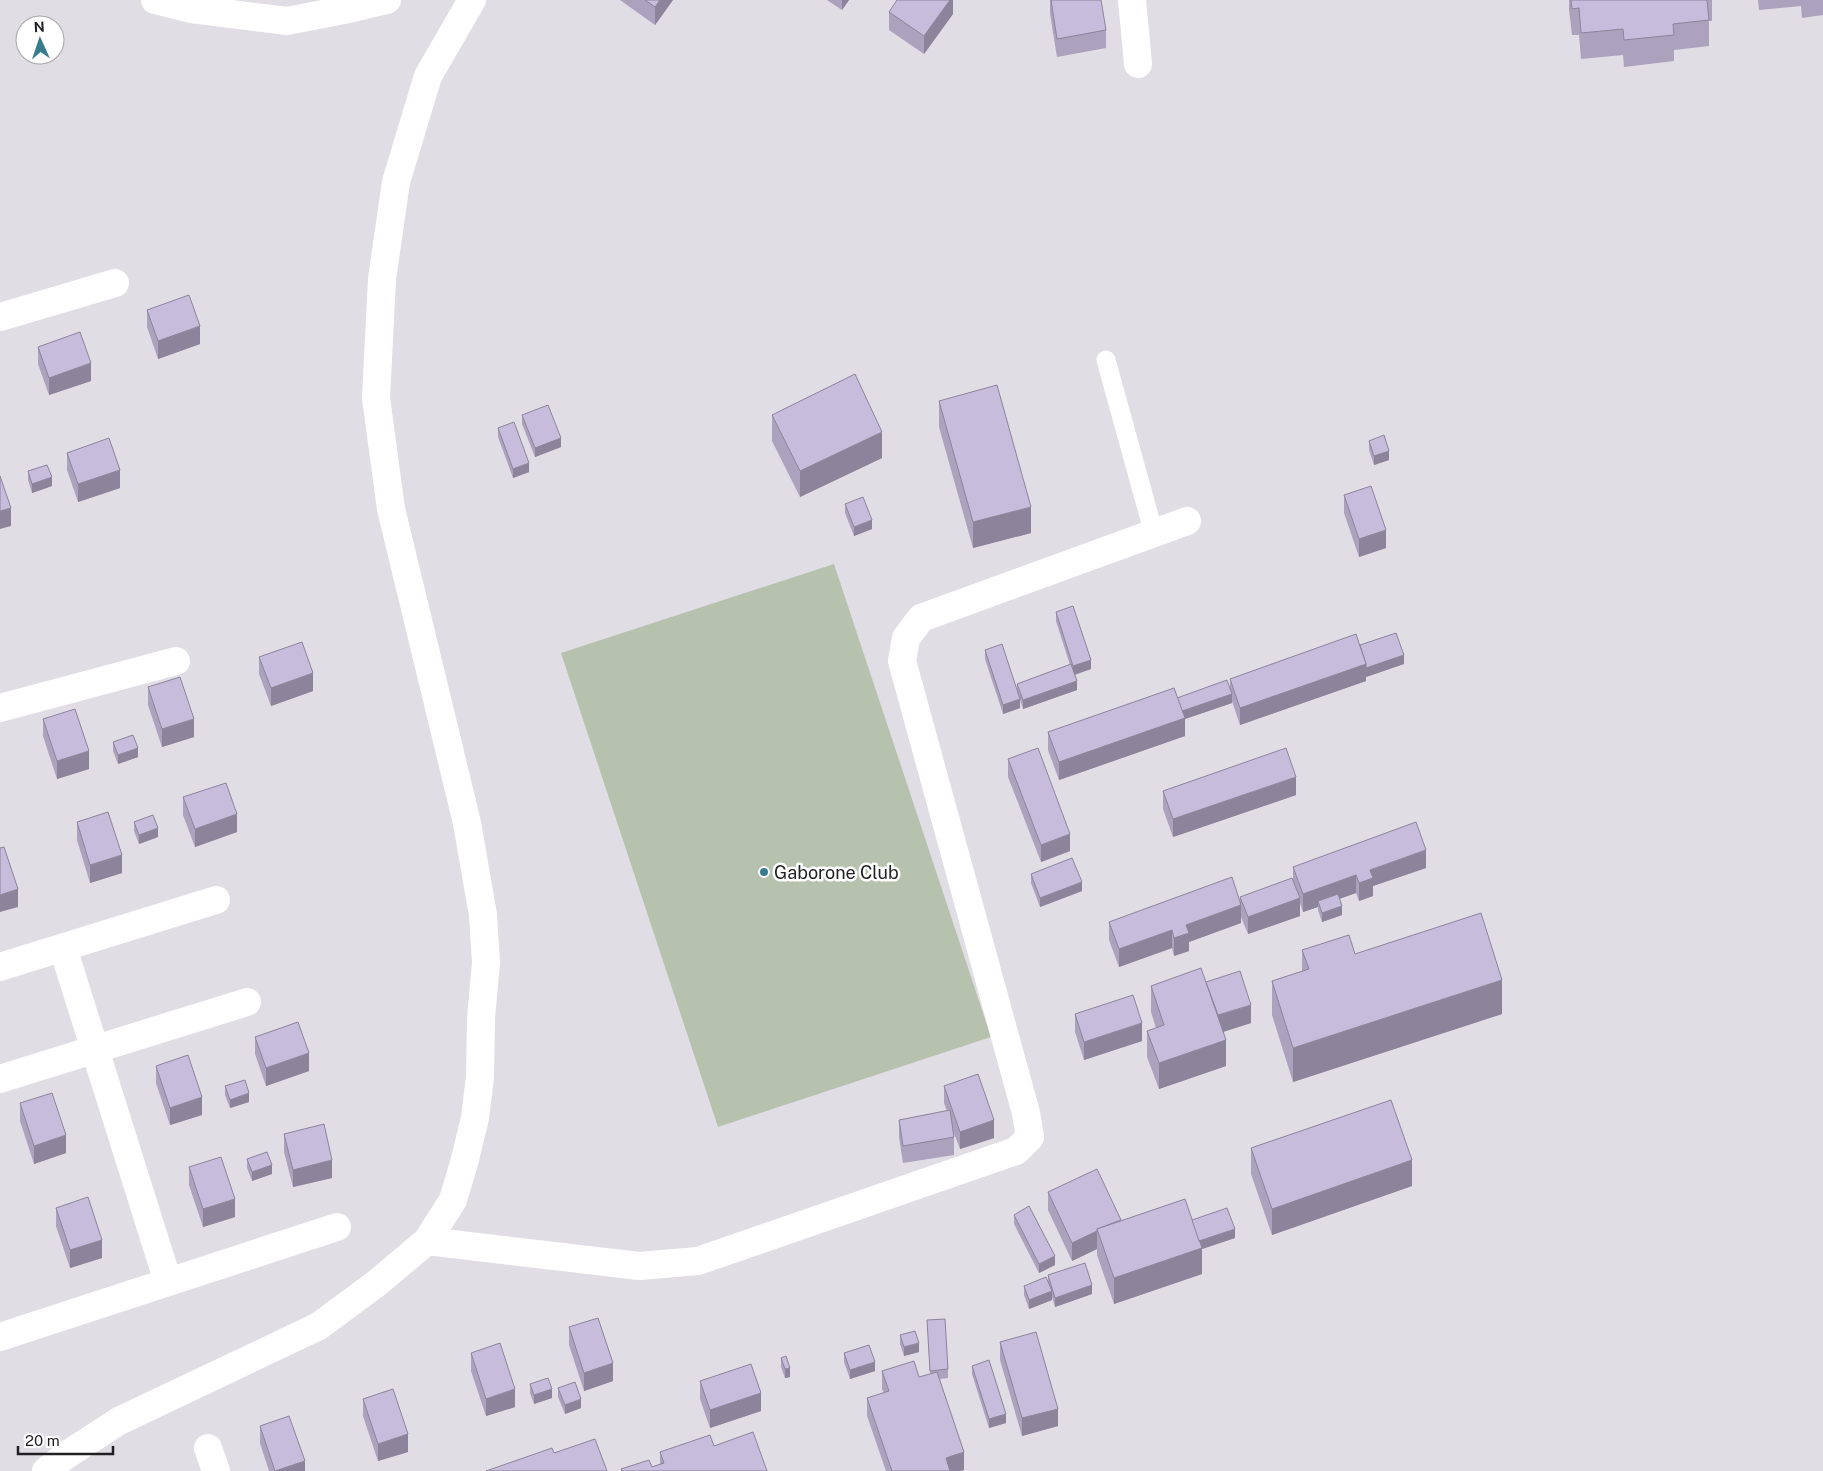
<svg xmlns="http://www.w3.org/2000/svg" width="1823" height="1471" viewBox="0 0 1823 1471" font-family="'Public Sans',sans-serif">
<rect width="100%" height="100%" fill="#e0dde5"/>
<path fill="#b6c2ad" d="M834,564L991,1037L718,1127L561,653Z"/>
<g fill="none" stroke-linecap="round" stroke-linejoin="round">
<path stroke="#fff" stroke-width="19" d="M1106,360L1154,534"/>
<g stroke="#fff" stroke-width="28">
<path d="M155,0L191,9L287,21L349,9L387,0"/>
<path d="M1132,0L1138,64"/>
<path d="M0,317L115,283"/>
<path d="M0,708L176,661"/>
<path d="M63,948L168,1282"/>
<path d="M0,967L216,900"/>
<path d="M0,1079L247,1002"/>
<path d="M427,1241L639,1266L698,1261L1016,1151L1030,1137L1026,1113L902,661L906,638L921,618L1187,521"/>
<path d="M0,1337L337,1227"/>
<path d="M208,1448L216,1471"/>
<path d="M46,1471L65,1456L119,1421L319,1326L377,1283L427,1241L453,1200L464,1163L475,1118L480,1077L481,1018L486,963L483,915L467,823L391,509L376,398L382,279L396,182L428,76L472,0"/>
</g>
</g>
<g fill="#aca2bd">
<path d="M620,0H673L655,25Z"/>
<path d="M827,0H849L842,10Z"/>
<path d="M953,0V14L924,54L889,30V12Z"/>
<path d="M1050,0H1101L1106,30V48L1057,57L1050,14Z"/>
<path d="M1569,0H1712V21H1709V46L1674,50V61L1624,67L1623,55L1581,59L1579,35H1572L1569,10Z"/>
<path d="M1758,0H1823V15L1802,18L1801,6L1759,10Z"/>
<path d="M147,310L200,344L158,359L147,327Z"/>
<path d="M38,347L91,381L49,395L38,364Z"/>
<path d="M939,401L1031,533L973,548L939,427Z"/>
<path d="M522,415L561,447L535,457L522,424Z"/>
<path d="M772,415L882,458L800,497L772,441Z"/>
<path d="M498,428L529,472L513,478L498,437Z"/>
<path d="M1369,441L1389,460L1374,465L1369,450Z"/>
<path d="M67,453L120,488L78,502L67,470Z"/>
<path d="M28,471L52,486L32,493L28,480Z"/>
<path d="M1344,495L1386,548L1359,557L1344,513Z"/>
<path d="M845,504L872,529L854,536L845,513Z"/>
<path d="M1056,612L1091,669L1075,675L1077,690L1023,709L1020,700V708L1003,714L985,659V650L1017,691V684L1070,665L1056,621Z"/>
<path d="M1360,645L1404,664L1366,677V681L1240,725L1232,701V703L1185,719V736L1059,780L1048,750V732L1177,698L1230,688V679Z"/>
<path d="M259,657L313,691L271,706L259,674Z"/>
<path d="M148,687L194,737L162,747L148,705Z"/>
<path d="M43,719L89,769L57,779L43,736Z"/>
<path d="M113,742L138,757L118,764L113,751Z"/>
<path d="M1008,759L1070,851L1041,862L1008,777Z"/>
<path d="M1163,791L1296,795L1173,837L1163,809Z"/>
<path d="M183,797L237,832L195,847L183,815Z"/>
<path d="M77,822L122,873L90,883L77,840Z"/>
<path d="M134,822L158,837L139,844L134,831Z"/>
<path d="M1293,867L1426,868L1373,886V896L1359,901L1356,893L1339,899L1342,915L1322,922L1318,910V907L1303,912L1300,903V916L1248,934L1241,917V923L1189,942V951L1174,956L1172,948L1119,967L1109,940V922L1240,902V897L1293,880Z"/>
<path d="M1031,874L1082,891L1040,907L1031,883Z"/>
<path d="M1302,950L1355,954L1502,1014L1293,1082L1272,1015V981L1302,971Z"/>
<path d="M1206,982L1251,1023L1224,1031L1226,1066L1159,1089L1147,1057V1031L1156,1028L1151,1012V986Z"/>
<path d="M1075,1014L1142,1041L1084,1060L1075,1032Z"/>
<path d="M255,1037L309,1071L266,1086L255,1054Z"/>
<path d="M156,1066L202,1115L170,1125L156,1083Z"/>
<path d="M225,1086L249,1102L230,1108L225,1095Z"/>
<path d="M944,1086L994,1138L960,1149L952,1128L954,1137V1155L903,1163L899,1137V1120L947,1111L944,1103Z"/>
<path d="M20,1103L66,1153L34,1164L20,1121Z"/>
<path d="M284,1134L332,1178L293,1187L284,1152Z"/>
<path d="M1251,1148L1412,1186L1272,1235L1251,1174Z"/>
<path d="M247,1159L272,1174L252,1181L247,1168Z"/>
<path d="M189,1167L235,1217L203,1227L189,1185Z"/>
<path d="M1048,1192L1121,1220H1192L1235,1238L1202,1249V1274L1114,1304L1097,1255V1249L1072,1261L1048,1210Z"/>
<path d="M56,1208L102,1258L70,1268L56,1226Z"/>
<path d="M1014,1215L1055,1265L1039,1273L1014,1224Z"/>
<path d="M1048,1275L1092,1294L1055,1307L1052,1297V1300L1029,1309L1024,1295V1286L1048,1281Z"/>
<path d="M927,1320L948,1369V1378L940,1379L964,1470L960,1471H886L867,1416V1398L884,1393L882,1389V1371L919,1377L930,1374Z"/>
<path d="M569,1327L613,1381L584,1391L569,1345Z"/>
<path d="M900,1335L919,1352L904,1356L900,1344Z"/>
<path d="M1000,1342L1058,1426L1022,1436L1000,1360Z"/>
<path d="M471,1353L515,1407L486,1416L471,1371Z"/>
<path d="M844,1353L875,1371L850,1379L844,1362Z"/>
<path d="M781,1358L790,1377L785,1378L781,1367Z"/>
<path d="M972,1366L1006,1423L989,1428L972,1374Z"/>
<path d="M700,1381L761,1411L710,1428L700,1399Z"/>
<path d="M530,1384L552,1398L534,1404L530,1393Z"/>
<path d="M558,1388L581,1408L565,1414L558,1397Z"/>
<path d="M363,1399L408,1452L378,1461L363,1416Z"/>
<path d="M260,1426L305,1471H269L260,1443Z"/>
<path d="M714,1446L767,1471H621V1469L652,1467L660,1464V1452Z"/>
</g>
<g fill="#8c849a">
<path d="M660,0H673L655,25V7Z"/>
<path d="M842,0H849L842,10Z"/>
<path d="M950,0H953V14L924,54V36Z"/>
<path d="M200,326V344L158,359V341Z"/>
<path d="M91,363V381L49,395V378Z"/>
<path d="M882,432V458L800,497V471Z"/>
<path d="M561,438V447L535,457V448Z"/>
<path d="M1389,451V460L1374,465V456Z"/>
<path d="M529,463V472L513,478V469Z"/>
<path d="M120,470V488L78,502V484Z"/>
<path d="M52,477V486L32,493V484Z"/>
<path d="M1031,507V533L973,548V522Z"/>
<path d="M11,508V526L0,529V511Z"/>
<path d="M872,520V529L854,536V527Z"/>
<path d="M1386,530V548L1359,557V539Z"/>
<path d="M1404,655V664L1366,677V681L1240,725V708L1366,664Z"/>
<path d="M1091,660V669L1073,675V666Z"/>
<path d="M313,673V691L271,706V688Z"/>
<path d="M1077,681V690L1023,709V700Z"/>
<path d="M1232,694V703L1185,719V736L1059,780V762L1179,712Z"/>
<path d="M1020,699V708L1003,714V705Z"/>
<path d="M194,719V737L162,747V729Z"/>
<path d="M138,748V757L118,764V755Z"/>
<path d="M89,751V769L57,779V761Z"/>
<path d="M1296,777V795L1173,837V819Z"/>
<path d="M237,814V832L195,847V829Z"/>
<path d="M158,828V837L139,844V835Z"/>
<path d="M1070,834V851L1041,862V845Z"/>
<path d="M1426,850V868L1373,886V896L1359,901V883L1370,870Z"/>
<path d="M122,855V873L90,883V865Z"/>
<path d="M1356,875V893L1319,906L1318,901V907L1303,912V894Z"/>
<path d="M1082,882V891L1040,907V898Z"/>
<path d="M18,889V907L0,912V895Z"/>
<path d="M1300,898V916L1248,934V917Z"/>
<path d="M1241,905V923L1189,942V951L1174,956V938L1186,925Z"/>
<path d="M1342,906V915L1322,922V913Z"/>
<path d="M1172,930V948L1119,967V949Z"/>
<path d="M1502,980V1014L1293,1082V1048Z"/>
<path d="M1251,1005V1023L1217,1034V1016Z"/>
<path d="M1142,1023V1041L1084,1060V1042Z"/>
<path d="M1226,1040V1066L1159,1089V1063Z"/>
<path d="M309,1053V1071L266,1086V1068Z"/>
<path d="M249,1093V1102L230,1108V1100Z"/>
<path d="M202,1097V1115L170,1125V1108Z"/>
<path d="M994,1120V1138L960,1149V1132Z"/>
<path d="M66,1135V1153L34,1164V1146Z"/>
<path d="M332,1160V1178L293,1187V1170Z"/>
<path d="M1412,1160V1186L1272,1235V1209Z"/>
<path d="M272,1165V1174L252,1181V1172Z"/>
<path d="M235,1199V1217L203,1227V1209Z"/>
<path d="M1235,1229V1238L1202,1249V1274L1114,1304V1278L1197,1242Z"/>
<path d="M1097,1231V1249L1072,1261V1243Z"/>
<path d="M102,1240V1258L70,1268V1250Z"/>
<path d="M1055,1256V1265L1039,1273V1264Z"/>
<path d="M1092,1285V1294L1055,1307V1298Z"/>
<path d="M1052,1291V1300L1029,1309V1300Z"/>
<path d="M919,1343V1352L904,1356V1347Z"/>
<path d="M875,1362V1371L850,1379V1370Z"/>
<path d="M613,1363V1381L584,1391V1373Z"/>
<path d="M790,1368V1377L785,1378V1369Z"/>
<path d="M515,1389V1407L486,1416V1399Z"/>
<path d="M552,1389V1398L534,1404V1395Z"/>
<path d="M761,1393V1411L710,1428V1410Z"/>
<path d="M581,1399V1408L565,1414V1405Z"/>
<path d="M1058,1409V1426L1022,1436V1418Z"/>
<path d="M1006,1414V1423L989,1428V1419Z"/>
<path d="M408,1434V1452L378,1461V1444Z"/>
<path d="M964,1452V1470L960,1471H946V1458Z"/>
<path d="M305,1461V1471H276Z"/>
</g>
<g fill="#c8bcdc" stroke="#8c849a">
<path d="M645,0H660L655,7Z"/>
<path d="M897,0H950L924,36L889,12Z"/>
<path d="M1051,0H1101L1106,30L1057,39Z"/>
<path d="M1571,0H1707L1709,20L1673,24L1674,35L1624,40L1623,29L1581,33L1579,8L1572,9Z"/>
<path d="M189,295L200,326L158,341L147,310Z"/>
<path d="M80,332L91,363L49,378L38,347Z"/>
<path d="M855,374L882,432L800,471L772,415Z"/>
<path d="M997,385L1031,507L973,522L939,401Z"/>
<path d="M548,405L561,438L535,448L522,415Z"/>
<path d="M514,422L529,463L513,469L498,428Z"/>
<path d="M1384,435L1389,451L1374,456L1369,441Z"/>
<path d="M109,438L120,470L78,484L67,453Z"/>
<path d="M47,465L52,477L32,484L28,471Z"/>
<path d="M0,476L11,508L0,511Z"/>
<path d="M1371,486L1386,530L1359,539L1344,495Z"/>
<path d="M863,497L872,520L854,527L845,504Z"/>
<path d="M1073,606L1091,660L1073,666L1056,612Z"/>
<path d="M1396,633L1404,655L1366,668V664L1360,645Z"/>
<path d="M1356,634L1366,664L1240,708L1230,679Z"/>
<path d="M302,642L313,673L271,688L259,657Z"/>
<path d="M1002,644L1020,699L1003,705L985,650Z"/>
<path d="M1071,664L1077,681L1023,700L1017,684Z"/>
<path d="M180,677L194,719L162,729L148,687Z"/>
<path d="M1227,680L1232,694L1182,711L1177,698Z"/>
<path d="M1174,688L1185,718L1059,762L1048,732Z"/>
<path d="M75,709L89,751L57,761L43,719Z"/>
<path d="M133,735L138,748L118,755L113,742Z"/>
<path d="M1038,748L1070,834L1041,845L1008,759Z"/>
<path d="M1286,748L1296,777L1173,819L1163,791Z"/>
<path d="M226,783L237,814L195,829L183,797Z"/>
<path d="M108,812L122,855L90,865L77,822Z"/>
<path d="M153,815L158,828L139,835L134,822Z"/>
<path d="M1416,822L1426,850L1370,870L1373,878L1359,883L1356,875L1303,894L1293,867Z"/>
<path d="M4,847L18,889L0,895V848Z"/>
<path d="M1072,858L1082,882L1040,898L1031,874Z"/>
<path d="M1232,877L1241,905L1186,925L1189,933L1174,938L1172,930L1119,949L1109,922Z"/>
<path d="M1292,878L1300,898L1248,917L1240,897Z"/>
<path d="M1338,894L1342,906L1322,913L1318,901Z"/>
<path d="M1481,913L1502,980L1293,1048L1272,981L1309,969L1302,950L1349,935L1355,954Z"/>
<path d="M1201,968L1226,1040L1159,1063L1147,1031L1164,1025L1151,986Z"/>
<path d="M1240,971L1251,1005L1218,1015L1206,982Z"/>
<path d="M1133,995L1142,1023L1084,1042L1075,1014Z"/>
<path d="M298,1022L309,1053L266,1068L255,1037Z"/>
<path d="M188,1055L202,1097L170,1108L156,1066Z"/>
<path d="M978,1074L994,1120L960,1132L944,1086Z"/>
<path d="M245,1080L249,1093L230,1100L225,1086Z"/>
<path d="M52,1093L66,1135L34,1146L20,1103Z"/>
<path d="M1391,1100L1412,1160L1272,1209L1251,1148Z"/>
<path d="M950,1110L954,1137L903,1146L899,1120Z"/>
<path d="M324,1124L332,1160L293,1170L284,1134Z"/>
<path d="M267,1152L272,1165L252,1172L247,1159Z"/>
<path d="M221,1157L235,1199L203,1209L189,1167Z"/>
<path d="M1097,1169L1121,1220L1097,1229V1231L1072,1243L1048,1192Z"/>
<path d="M88,1197L102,1240L70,1250L56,1208Z"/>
<path d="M1185,1199L1202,1248L1114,1278L1097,1229Z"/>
<path d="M1029,1206L1055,1256L1039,1264L1014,1215Z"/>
<path d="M1227,1208L1235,1229L1199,1241L1192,1220Z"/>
<path d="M1085,1263L1092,1285L1055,1298L1048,1275Z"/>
<path d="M1046,1277L1052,1291L1029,1300L1024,1286Z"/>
<path d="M598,1318L613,1363L584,1373L569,1327Z"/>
<path d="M945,1319L948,1369L930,1371L927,1320Z"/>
<path d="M915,1331L919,1343L904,1347L900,1335Z"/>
<path d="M1036,1332L1058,1409L1022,1418L1000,1342Z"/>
<path d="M500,1343L515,1389L486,1399L471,1353Z"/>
<path d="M869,1345L875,1362L850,1370L844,1353Z"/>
<path d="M786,1356L790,1368L785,1369L781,1358Z"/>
<path d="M989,1360L1006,1414L989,1419L972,1366Z"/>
<path d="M914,1361L919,1377L937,1372L964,1452L946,1458L950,1471H892L867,1398L889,1391L882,1371Z"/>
<path d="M751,1364L761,1393L710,1410L700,1381Z"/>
<path d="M548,1378L552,1389L534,1395L530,1384Z"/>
<path d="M575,1382L581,1399L565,1405L558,1388Z"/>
<path d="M393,1389L408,1434L378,1444L363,1399Z"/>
<path d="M289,1416L305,1461L275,1471L260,1426Z"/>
<path d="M753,1432L767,1471H622L621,1469L649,1460L652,1467L664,1463L660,1452L710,1435L714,1446Z"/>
<path d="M595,1439L607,1471H486L552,1448L554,1453Z"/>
</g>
<circle fill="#377c8a" stroke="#fff" stroke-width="2" cx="764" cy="872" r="5"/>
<g text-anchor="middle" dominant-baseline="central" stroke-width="5" stroke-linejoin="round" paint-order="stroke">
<g font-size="18" fill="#201f22" stroke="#fff" text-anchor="start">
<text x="774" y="872">Gaborone Club</text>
</g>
</g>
<g transform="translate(40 40) rotate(357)"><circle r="24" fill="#ffffff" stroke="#a6a5a7"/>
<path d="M0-4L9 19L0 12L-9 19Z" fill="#377c8a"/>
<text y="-8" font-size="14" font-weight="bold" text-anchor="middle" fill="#201f22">N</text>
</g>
<path d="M18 1446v8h95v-8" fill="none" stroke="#201f22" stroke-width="2.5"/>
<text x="25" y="1446" font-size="15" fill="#201f22" stroke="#ffffff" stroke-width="4" paint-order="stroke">20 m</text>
</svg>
